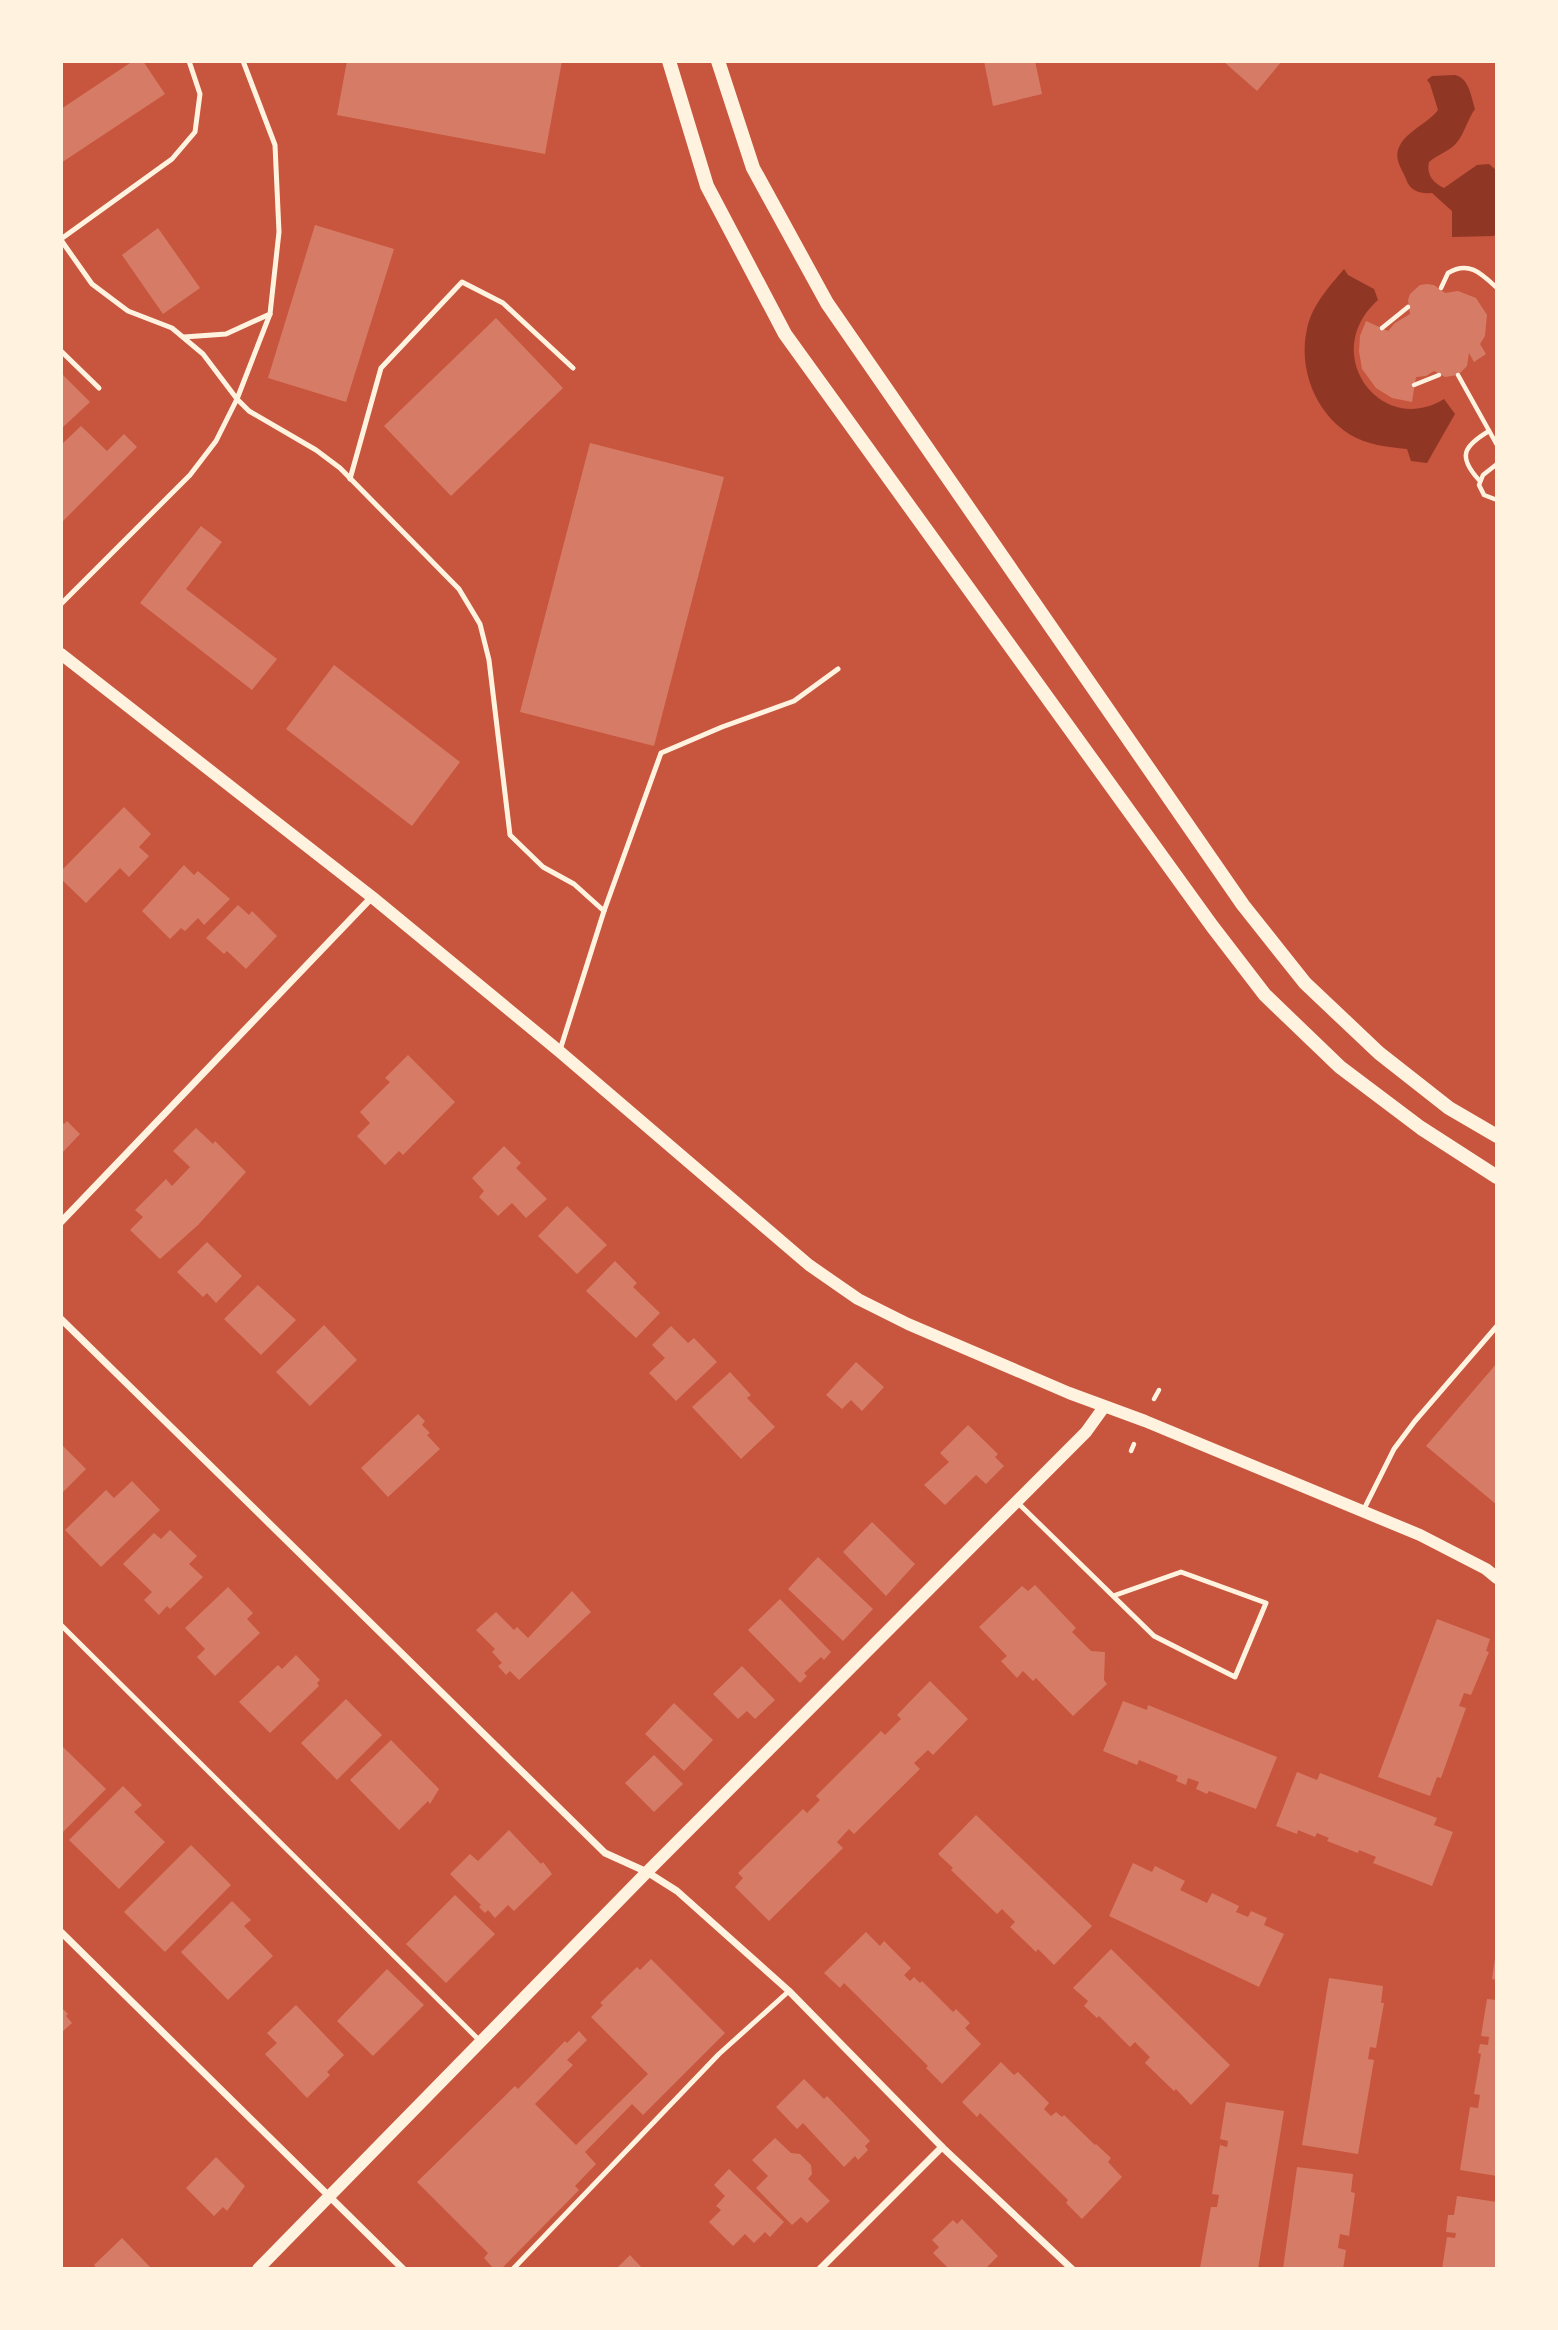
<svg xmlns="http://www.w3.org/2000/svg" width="1558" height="2330" viewBox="0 0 1558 2330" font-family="Signika,sans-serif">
<rect width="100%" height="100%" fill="#c8553d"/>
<g fill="#8f3625">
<path d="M1455,75C1469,78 1471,96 1475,109C1468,119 1465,131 1458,141C1451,151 1438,154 1429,162C1426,174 1433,183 1444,188L1477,165L1489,164L1497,171V231L1494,236L1452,237V211L1432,193C1420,194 1410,191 1406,179C1404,174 1401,169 1399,164C1389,137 1427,126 1438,110L1430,84L1427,80L1432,76Z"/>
<path d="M1344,269L1348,275L1374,289L1378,300C1318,353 1381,438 1444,399L1455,414L1427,463L1411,461L1407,449C1387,447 1367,445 1349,434C1315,412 1298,368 1307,329C1312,305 1329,287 1344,269Z"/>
</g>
<g fill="#d67c66">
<path d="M133,61H143L165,94L61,163V109Z"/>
<path d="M347,61H562L545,154L337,115Z"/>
<path d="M984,61H1035L1042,94L993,106Z"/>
<path d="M1223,61H1282L1257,91Z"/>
<path d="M315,225L394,249L346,402L268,378Z"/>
<path d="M158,228L200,288L163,314L122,255Z"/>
<path d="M1427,284L1434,285L1445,293L1458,291L1476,298L1487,315L1485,336L1480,344L1486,354L1474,362L1469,353L1467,366L1458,375L1445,377L1434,371L1426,376L1416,377L1412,402L1392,398L1376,388L1362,369L1359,351L1360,336L1366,321L1388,331L1395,323L1410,314L1408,300L1410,294L1420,285Z"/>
<path d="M496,318L563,388L451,496L384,426Z"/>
<path d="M61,373L90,402L61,429Z"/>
<path d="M81,426L107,451L124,434L137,447L61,523V445Z"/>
<path d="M590,443L724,477L654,746L520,712Z"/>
<path d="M201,526L222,542L186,589L277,659L252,690L140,603Z"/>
<path d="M334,665L460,762L412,826L286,729Z"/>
<path d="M124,807L151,834L139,847L149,856L129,877L120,868L86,903L61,879V871Z"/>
<path d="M184,865L194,875L198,871L230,899L204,925L198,918L185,931L181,928L170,939L142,911Z"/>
<path d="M238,905L249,915L252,911L277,936L246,969L227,951L224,954L206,938Z"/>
<path d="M408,1055L455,1102L403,1155L399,1151L385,1165L357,1136L370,1123L360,1112L390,1082L385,1078Z"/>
<path d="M61,1121L64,1124L67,1121L80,1134L61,1154Z"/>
<path d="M196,1128L213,1144L215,1141L246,1172L198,1225L160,1259L130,1230L143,1217L135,1210L166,1179L172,1186L190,1167L173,1151Z"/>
<path d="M504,1146L521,1163L516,1168L547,1199L526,1218L512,1203L498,1216L479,1197L484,1191L472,1178Z"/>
<path d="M567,1206L607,1245L577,1274L538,1236Z"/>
<path d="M207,1242L242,1276L216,1303L207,1293L203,1297L177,1272Z"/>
<path d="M615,1261L637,1283L633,1287L660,1313L636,1338L586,1291Z"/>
<path d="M258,1285L296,1320L261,1355L224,1319Z"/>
<path d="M324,1325L357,1360L310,1406L276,1372Z"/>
<path d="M671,1326L688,1343L694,1338L717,1362L676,1401L649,1373L665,1358L652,1345Z"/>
<path d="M856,1362L884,1387L862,1411L851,1400L842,1409L826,1395Z"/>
<path d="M1497,1363V1505L1426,1446Z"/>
<path d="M730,1372L751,1395L747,1398L775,1427L741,1459L692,1407Z"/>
<path d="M418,1414L425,1421L422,1425L430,1433L427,1435L440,1449L388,1497L361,1468Z"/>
<path d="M968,1425L998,1454L995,1457L1004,1466L986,1484L976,1475L945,1505L924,1485L949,1462L940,1453Z"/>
<path d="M61,1444L86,1469L61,1494Z"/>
<path d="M132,1481L160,1510L101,1567L65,1530L106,1490L114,1498Z"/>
<path d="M872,1522L915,1564L886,1596L843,1552Z"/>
<path d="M170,1530L197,1556L189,1564L203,1577L170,1609L167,1606L159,1615L144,1600L152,1592L123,1564L154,1533L161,1539Z"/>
<path d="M818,1557L873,1609L843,1641L788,1589Z"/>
<path d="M1035,1585L1076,1628L1072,1632L1091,1651L1105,1652L1104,1680L1107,1684L1073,1716L1036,1678L1033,1681L1023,1671L1017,1678L1001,1661L1007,1656L979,1627L1022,1586L1028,1591Z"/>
<path d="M228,1587L253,1613L247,1619L260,1633L215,1676L197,1657L205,1649L185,1628Z"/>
<path d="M572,1591L591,1612L519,1680L510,1671L506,1675L498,1666L502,1663L492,1652L495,1649L476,1630L496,1612L514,1630L517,1627L528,1638Z"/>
<path d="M780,1599L831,1652L824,1660L821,1657L804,1673L807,1676L800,1683L748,1630Z"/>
<path d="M1437,1619L1490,1639L1486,1651L1489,1652L1471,1695L1464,1693L1459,1706L1466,1708L1441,1778L1437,1777L1430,1796L1378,1777Z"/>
<path d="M296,1655L320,1680L317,1683L319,1686L270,1733L239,1702L278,1665L282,1669Z"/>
<path d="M742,1666L775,1700L755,1719L747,1711L738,1719L713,1694Z"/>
<path d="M930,1681L968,1719L933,1755L928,1750L914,1763L920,1769L854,1834L849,1829L837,1842L843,1848L769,1921L735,1887L743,1878L738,1873L803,1809L807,1813L820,1800L816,1796L881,1731L885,1735L901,1719L897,1715Z"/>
<path d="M346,1699L382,1735L337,1780L301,1743Z"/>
<path d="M1123,1701L1147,1710L1148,1705L1277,1757L1256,1809L1209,1791L1207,1794L1196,1789L1199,1782L1188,1778L1186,1785L1176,1781L1178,1776L1139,1760L1137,1765L1103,1751Z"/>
<path d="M674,1703L713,1740L684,1771L645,1734Z"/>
<path d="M391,1740L439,1789L430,1804L428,1801L399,1830L350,1780Z"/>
<path d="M61,1745L106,1789L63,1832L61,1831Z"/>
<path d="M654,1755L683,1784L654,1812L625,1783Z"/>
<path d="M1297,1772L1317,1780L1320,1773L1437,1818L1434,1825L1453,1832L1432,1886L1373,1863L1376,1857L1359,1850L1358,1853L1327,1841L1329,1838L1317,1833L1315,1837L1298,1830L1297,1834L1276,1826Z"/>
<path d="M123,1786L142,1805L134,1812L165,1842L119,1889L69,1840Z"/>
<path d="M976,1815L1092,1926L1054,1965L1038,1949L1036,1952L1010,1927L1015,1922L1002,1909L997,1914L951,1870L953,1868L938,1854Z"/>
<path d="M509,1830L541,1864L543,1862L552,1874L514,1911L508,1905L495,1918L488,1910L485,1913L479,1907L481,1905L450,1874L470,1854L478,1861Z"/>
<path d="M191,1845L231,1885L165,1952L124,1912Z"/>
<path d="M1133,1863L1152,1872L1155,1866L1185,1881L1180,1890L1207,1903L1212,1893L1239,1906L1236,1912L1248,1917L1251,1911L1267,1918L1264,1925L1284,1934L1259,1987L1109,1916Z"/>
<path d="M455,1895L495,1934L446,1983L406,1944Z"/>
<path d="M232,1901L251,1920L244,1926L273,1956L228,2000L181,1952Z"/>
<path d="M866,1932L880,1946L884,1941L911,1968L904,1975L910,1981L914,1977L920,1983L922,1981L953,2012L956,2009L970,2023L965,2028L981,2044L942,2084L926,2068L928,2066L844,1983L840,1988L824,1973Z"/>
<path d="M1111,1949L1230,2065L1191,2105L1176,2089L1174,2091L1145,2063L1150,2057L1135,2042L1130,2047L1099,2016L1097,2018L1084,2006L1088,2001L1073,1988Z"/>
<path d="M1495,1958H1497V1980L1492,1979Z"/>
<path d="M651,1959L725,2033L643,2115L632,2104L585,2152L596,2164L575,2186L579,2190L501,2269H494L484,2258L488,2253L417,2182L515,2086L518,2089L565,2041L567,2043L579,2031L587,2040L567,2060L573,2065L535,2104L576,2145L648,2074L591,2017L603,2005L600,2003L637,1967L640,1970Z"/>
<path d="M387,1969L424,2005L373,2056L337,2021Z"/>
<path d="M1329,1978L1383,1986L1381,2003H1384L1376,2048L1370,2047L1368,2059L1374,2060L1358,2154L1302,2145Z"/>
<path d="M1487,1999L1497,2000V2176L1460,2170L1470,2107L1478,2108L1480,2095L1474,2094L1481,2054L1478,2053L1480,2044L1488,2045L1489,2037L1481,2036Z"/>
<path d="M296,2005L344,2055L327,2072L330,2075L307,2098L265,2054L277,2043L267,2033Z"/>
<path d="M61,2007L68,2014L66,2016L72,2023L61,2033Z"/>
<path d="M1001,2062L1014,2075L1018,2072L1049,2103L1044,2109L1051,2116L1056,2112L1062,2117L1064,2115L1095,2145L1096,2144L1111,2158L1108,2162L1122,2177L1082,2219L1066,2203L1068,2200L980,2113L977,2117L962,2102Z"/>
<path d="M804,2079L824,2099L827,2096L870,2141L865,2146L868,2150L858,2160L855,2156L844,2167L803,2123L797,2129L776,2107Z"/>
<path d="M1226,2102L1284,2111L1258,2269L1200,2268L1211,2207H1217L1219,2195L1212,2194L1220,2145L1227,2147L1228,2141L1220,2139Z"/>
<path d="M775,2138L791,2153L800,2154L811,2165L812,2174L808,2179L830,2201L807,2223L801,2217L792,2225L756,2188L768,2176L752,2160Z"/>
<path d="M216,2157L245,2186L227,2211L223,2207L214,2216L186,2188Z"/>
<path d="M1297,2167L1353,2174L1351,2192L1355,2193L1349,2236L1340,2234L1338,2248L1346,2250L1343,2269H1283Z"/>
<path d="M729,2169L784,2222L770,2237L765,2232L754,2243L745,2234L733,2246L709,2222L721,2210L716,2206L725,2196L714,2185Z"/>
<path d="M1457,2196L1497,2202V2269H1442L1447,2237L1455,2238L1456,2233L1446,2232L1448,2215H1454Z"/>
<path d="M962,2219L998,2256L985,2269H949L933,2253L939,2247L932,2240L953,2220L957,2224Z"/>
<path d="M122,2238L152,2269H97L94,2265Z"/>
<path d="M630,2255L643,2269H616Z"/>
</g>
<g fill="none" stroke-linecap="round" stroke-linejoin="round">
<g stroke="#fff3e0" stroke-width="4.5">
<path d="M1441,288L1448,273C1469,260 1482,274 1497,288"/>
<path d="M1382,328L1408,307"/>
<path d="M1458,375L1497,445"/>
<path d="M1414,385L1439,375"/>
<path d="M1497,464L1483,475L1479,485L1484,495L1497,500"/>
<path d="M1479,480C1457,456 1464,446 1489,431"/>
<path d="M1154,1399L1159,1390"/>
<path d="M1131,1451L1134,1444"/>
</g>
<g stroke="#fff3e0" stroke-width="5">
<path d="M61,239L172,159L195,132L200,94L189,61"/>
<path d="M61,240L92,284L128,311L172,328L203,354L237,399L249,411L316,450L340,468L459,589L480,624L489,660L510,835L543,867L574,884L604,911"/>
<path d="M184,337L226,334L270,314"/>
<path d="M61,351L99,388"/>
<path d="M350,479L381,368L462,282L503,303L573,368"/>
<path d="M61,604L190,475L216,441L237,399L270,314L279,232L275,145L243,61"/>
<path d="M560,1050L604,911L661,753L722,727L794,701L838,669"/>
<path d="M1017,1502L1154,1636L1235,1677L1266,1603L1181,1572L1113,1596"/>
<path d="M1363,1511L1394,1449L1415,1421L1497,1326"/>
<path d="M61,1625L481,2042"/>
<path d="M513,2269L719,2054L789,1991"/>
</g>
<g stroke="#fff3e0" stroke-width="7">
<path d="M61,1222L372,897"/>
<path d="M61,1319L605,1853L647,1872L677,1891L789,1991L942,2147L1072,2269"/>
<path d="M61,1932L403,2269"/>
<path d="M820,2269L942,2147"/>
</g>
<g stroke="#fff3e0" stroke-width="12">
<path d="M61,654L372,897L559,1051L809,1265L858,1299L908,1324L1069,1393L1145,1421L1420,1535L1486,1569L1497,1578"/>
<path d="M258,2269L647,1872L1086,1432L1104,1407"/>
</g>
<g stroke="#fff3e0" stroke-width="14">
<path d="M669,61L707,186L785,334L1212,926L1265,995L1340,1067L1421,1128L1497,1177"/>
<path d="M718,61L753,168L827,303L1243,905L1305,983L1379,1053L1449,1108L1497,1136"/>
</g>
</g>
<rect width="1558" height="2330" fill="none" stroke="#fff3e0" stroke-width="126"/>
</svg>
